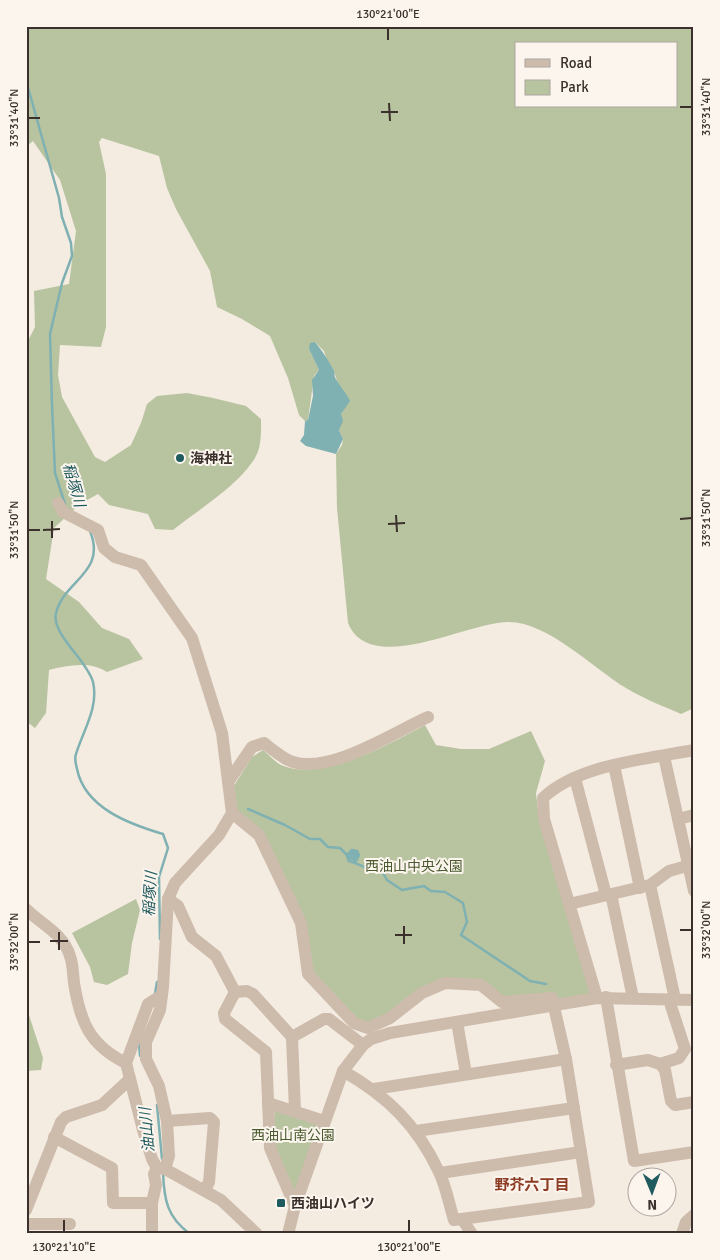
<svg xmlns="http://www.w3.org/2000/svg" width="720" height="1260" viewBox="0 0 720 1260" font-family="Signika,'Noto Sans JP',sans-serif">
<rect width="100%" height="100%" fill="#f4ebe1"/>
<g fill="#b8c4a0" fill-rule="evenodd">
<path d="M26,26H694V708L681,714C663,706 644,699 626,688C594,669 548,622 509,622C467,622 370,677 348,623L337,508L336,454L342,445L343,439L339,430L341,414L346,405L334,372L329,366L324,351L315,342L309,349L319,370L314,376L308,420L305,421L299,415L288,378L270,336L242,319L217,307L210,271L176,209L167,188L159,156L102,138L99,142L106,174V327L101,347L60,345L58,375L62,397L95,457L105,462L131,445L141,423L147,404L157,396L187,393L213,398L246,406L261,419C261,433 262,449 253,461C236,487 198,510 173,530L155,529L148,514L109,505L98,494L80,504L54,528L46,579L79,602L102,628L129,639L143,659L107,672C90,661 68,665 49,670L46,713L35,728L26,721V345L35,327L34,291L69,284L76,231L60,180L33,141L26,147ZM516,44H676V106H516Z"/>
<path d="M425,725L436,745L461,749H489L531,731L545,761L536,793L539,820L592,999L502,1002L481,985L445,983L368,1028L308,974L301,923L259,835L232,813L230,792L252,757L263,750C268,754 275,762 281,765C321,783 389,744 425,725Z"/>
<path d="M136,899L140,910L132,943L128,974L107,985L94,982L90,967L72,933Z"/>
<path d="M26,1006L43,1058L41,1070L26,1071Z"/>
<path d="M275,1108L318,1122L296,1190H293L272,1146Z"/>
</g>
<path fill="#7fb0b2" d="M315,342C323,352 329,361 334,371C335,374 334,377 336,379C340,387 346,392 350,401L341,414L343,421L339,430L343,439L336,454L306,446L300,441L304,435L305,421L308,420L313,396L312,380L319,370L309,349L310,343Z"/>
<g fill="none" stroke-linecap="round" stroke-linejoin="round">
<g stroke="#7fb0b2" stroke-width="2.5">
<path d="M28,26L27,84L59,198L62,217L71,243L72,256L62,283L50,334L52,405L55,473L65,504"/>
<path d="M90,531C107,573 64,580 56,613C51,634 87,660 93,682C99,707 83,731 76,754C74,759 76,764 77,769C85,808 129,824 163,834L168,848L159,877L160,939"/>
<path d="M248,809L285,825L310,839H320L328,847L340,848L346,854L349,861C360,864 370,871 383,873L387,880L402,890L424,886L431,891L445,892L463,903L467,922L461,935L530,981L546,984"/>
<path d="M347,855L352,850L357,851L359,855L356,861"/>
<path d="M352,856L354,855L353,858L350,856L353,853L356,856L354,859L349,858L351,852H355L357,854L356,859L354,861"/>
<path d="M155,994L157,982"/>
<path d="M139,1044L140,1056"/>
<path d="M157,1105L162,1159"/>
<path d="M163,1172C164,1200 167,1217 190,1234"/>
</g>
<g stroke="#cdbbac" stroke-width="12">
<path d="M58,503L63,512L98,530L104,548L115,557L141,565L192,638L222,733L232,813L219,835L175,883L168,899L163,987L160,1010L146,1042V1059L159,1086L167,1121L169,1156L165,1169"/>
<path d="M664,756L694,891"/>
<path d="M614,765L640,888"/>
<path d="M575,778L606,895"/>
<path d="M228,782L252,747L264,743C273,750 283,759 293,762C331,774 394,732 428,717"/>
<path d="M232,813L259,835L301,923L308,974L354,1023L368,1028L390,1018L422,993L445,983L481,985L502,1002L552,998L566,1059L589,1202L454,1220C449,1204 446,1186 439,1172C417,1125 387,1096 343,1071"/>
<path d="M678,819L694,815"/>
<path d="M650,885L675,999"/>
<path d="M611,894L633,998"/>
<path d="M168,899L178,906L192,937L216,956L235,992L224,1013L225,1019L266,1052L270,1148L295,1206"/>
<path d="M569,904L650,885L669,871L694,864"/>
<path d="M26,909C42,925 63,933 70,956C73,964 73,975 74,983C80,1021 89,1045 126,1063"/>
<path d="M235,992L247,991L253,994L292,1037L295,1111"/>
<path d="M606,997L634,1161L694,1152"/>
<path d="M597,998L544,819L543,798C578,764 648,759 694,750"/>
<path d="M457,1022L466,1074"/>
<path d="M292,1037L324,1019H329L363,1045"/>
<path d="M660,1064L679,1058L685,1049L671,1006L670,999"/>
<path d="M616,1065L648,1060L660,1064L665,1070L671,1101L675,1105L694,1102"/>
<path d="M374,1089L566,1059"/>
<path d="M268,1103L324,1121"/>
<path d="M167,1121L210,1118L214,1122L209,1182L205,1190"/>
<path d="M416,1131L574,1108"/>
<path d="M54,1137L112,1168L113,1203H152"/>
<path d="M157,1168L152,1159L143,1130L126,1063L148,1004L162,995"/>
<path d="M158,1168L165,1169L221,1200L257,1234"/>
<path d="M440,1173L581,1152"/>
<path d="M26,1210L61,1122L66,1117L102,1105L130,1079"/>
<path d="M462,1219L472,1234"/>
<path d="M26,1224H70"/>
<path d="M152,1234V1203L156,1185L154,1174L157,1168"/>
<path d="M288,1234L295,1206L343,1071L363,1045L371,1039L390,1033L597,998L694,1000"/>
<path d="M682,1234L686,1222L694,1215"/>
</g>
</g>
<path fill="none" stroke="#3b302b" stroke-width="2" d="M388,28V40M389,103L390,121M680,107H692M381,112H398M28,118H40M396,515L397,532M680,519L692,518M52,521V538M388,524L405,523M28,530H40M43,530L60,529M404,926V944M680,930H692M59,932V950M395,935H412M50,941H68M28,942H40M64,1220V1232M409,1220V1232"/>
<g fill="#1f5a5e" stroke="#fbf5ee" stroke-width="2">
<circle cx="180" cy="458" r="5"/>
<rect x="276" y="1198" width="10" height="10" rx="2.5"/>
</g>
<g text-anchor="middle" dominant-baseline="central" stroke-width="4" stroke-linejoin="round" paint-order="stroke">
<g font-size="14" font-weight="bold" fill="#3b302b" stroke="#fbf5ee" text-anchor="start">
<text x="190" y="458">海神社</text>
<text x="291" y="1203">西油山ハイツ</text>
</g>
<g font-size="14" fill="#4a5a2e" stroke="#fbf5ee">
<text x="414" y="866">西油山中央公園</text>
<text x="293" y="1135">西油山南公園</text>
</g>
<g font-size="15" font-style="italic" fill="#1f5a5e" stroke="#fbf5ee">
<text transform="translate(74 485) rotate(74)">稲塚川</text>
<text transform="translate(150 894) rotate(-87)">稲塚川</text>
<text transform="translate(147 1130) rotate(-95)">油山川</text>
</g>
<g font-size="15" font-weight="bold" fill="#8c3b22" stroke="#fbf5ee">
<text x="532" y="1185">野芥六丁目</text>
</g>
</g>
<rect width="720" height="1260" fill="none" stroke="#fbf5ee" stroke-width="55"/>
<rect x="515" y="42" width="162" height="65" fill="#fbf5ee" stroke="#aea6a0"/>
<rect x="525" y="59" width="25" height="8" fill="#cdbbac" stroke="#aea6a0"/>
<text x="560" y="68" font-size="15" fill="#3b302b">Road</text>
<rect x="525" y="80" width="25" height="15" fill="#b8c4a0" stroke="#aea6a0"/>
<text x="560" y="92" font-size="15" fill="#3b302b">Park</text>
<g transform="translate(652 1192) rotate(179)"><circle r="24" fill="#fbf5ee" stroke="#aea6a0"/>
<path d="M0-4L9 19L0 12L-9 19Z" fill="#1f5a5e"/>
<text y="-8" font-size="14" font-weight="bold" text-anchor="middle" fill="#3b302b">N</text>
</g>
<rect x="28" y="28" width="664" height="1204" fill="none" stroke="#3b302b" stroke-width="2"/>
<g font-size="12" text-anchor="middle" fill="#3b302b">
<text x="388" y="18">130°21'00"E</text>
<text transform="translate(706 107) rotate(-90)" y="4">33°31'40"N</text>
<text transform="translate(14 118) rotate(-90)" y="4">33°31'40"N</text>
<text transform="translate(706 518) rotate(-90)" y="4">33°31'50"N</text>
<text transform="translate(14 530) rotate(-90)" y="4">33°31'50"N</text>
<text transform="translate(706 930) rotate(-90)" y="4">33°32'00"N</text>
<text transform="translate(14 942) rotate(-90)" y="4">33°32'00"N</text>
<text x="64" y="1251">130°21'10"E</text>
<text x="409" y="1251">130°21'00"E</text>
</g>
</svg>
